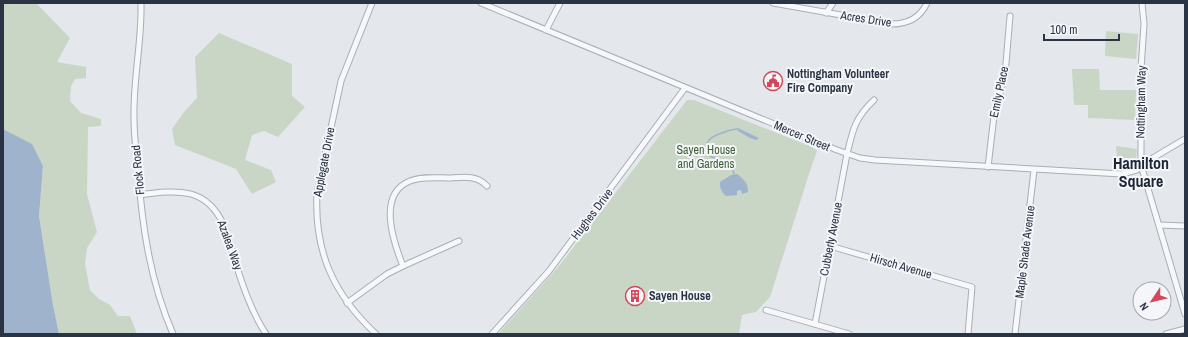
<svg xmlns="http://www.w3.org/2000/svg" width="1188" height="337" viewBox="0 0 1188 337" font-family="'Archivo Narrow',sans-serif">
<rect width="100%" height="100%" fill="#e4e7ec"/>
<g fill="#c9d6c5">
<path d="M3,3H36L70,38L57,62L86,67V78L75,79L71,86L70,101L81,113L101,119V126L88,127L87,194L97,232L87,248L85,264L90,290L99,299L110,305L118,316H130L137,334H59L53,305L39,216L43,166L31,144L3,129Z"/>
<path d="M1106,31L1138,34L1136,59L1105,56Z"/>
<path d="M219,33L292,64V96L305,107L278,137L264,131L252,135L245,160L271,170L276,182L252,194L236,169L175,145L172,129L184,112L197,98L195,57Z"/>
<path d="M1072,69H1099L1100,90H1136L1135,120L1088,118V105H1074Z"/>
<path d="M687,100H694L812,147L817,151L809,174L770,297L756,312L742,315L739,334H498L559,266Z"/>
<path d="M1116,146L1137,149L1136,163L1128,168L1118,171Z"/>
</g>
<g fill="#9fb4cc">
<path d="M738,128L759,138L756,140L750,138L738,131Z"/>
<path d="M3,129L32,144L43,166L39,216L53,305L59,334H3Z"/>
<path d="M737,174C744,180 748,182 748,192L742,194L741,190L737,191V195L726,196C722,193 719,187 720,182L731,175Z"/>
</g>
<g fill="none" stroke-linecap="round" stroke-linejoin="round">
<path stroke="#9fb4cc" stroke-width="1.5" d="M734,174C733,163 718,160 710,156C702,142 710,137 722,133C727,131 732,129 738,129"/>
<defs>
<g id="minor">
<path d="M141,3C142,42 133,79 134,118C134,135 136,152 138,169C142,226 150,281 173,334"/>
<path d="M372,3L341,81L317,193C314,251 333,294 376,334"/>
<path d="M481,3L837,150L860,158L875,160L1122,174L1137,170L1141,165L1185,139"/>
<path d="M773,3L892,24C908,24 920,18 927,3"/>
<path d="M1142,3L1144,24L1141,69V165L1185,314"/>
<path d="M826,13L833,3"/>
<path d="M546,30L560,3"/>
<path d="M988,167L994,116L1005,75L1010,16"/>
<path d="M140,195C176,190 207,186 224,226C236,262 245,302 266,334"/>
<path d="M1159,225L1185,226"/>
<path d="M830,246L972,287L968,334"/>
<path d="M403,266C393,241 377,194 410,181C422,176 438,178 450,178C464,177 477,175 487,186"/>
<path d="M347,303L387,274L403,266L459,241"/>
<path d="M766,310L849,334"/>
<path d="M815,324L847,154C853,129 855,118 874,100"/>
<path d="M492,334L549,271L685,88"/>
<path d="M1015,334L1034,170"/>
<path d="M1166,334L1185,329"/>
</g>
</defs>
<use href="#minor" stroke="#a9aeb7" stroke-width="7"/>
<use href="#minor" stroke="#f7f8fa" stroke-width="5"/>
</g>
<defs>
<symbol id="civic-ring" viewBox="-11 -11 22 22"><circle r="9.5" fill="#f4f6f9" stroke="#d1495b" stroke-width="1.5"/><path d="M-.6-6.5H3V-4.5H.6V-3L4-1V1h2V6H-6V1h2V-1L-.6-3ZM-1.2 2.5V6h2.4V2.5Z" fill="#d1495b"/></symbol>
<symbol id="building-ring" viewBox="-11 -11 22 22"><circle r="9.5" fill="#f4f6f9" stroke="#d1495b" stroke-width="1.5"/><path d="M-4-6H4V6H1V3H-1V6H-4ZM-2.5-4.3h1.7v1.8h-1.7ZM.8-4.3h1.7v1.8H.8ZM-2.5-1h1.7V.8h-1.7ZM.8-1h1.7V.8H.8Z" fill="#d1495b"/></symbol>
</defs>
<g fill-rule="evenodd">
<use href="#civic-ring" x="762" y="70" width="22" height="22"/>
<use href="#building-ring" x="624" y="285" width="22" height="22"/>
</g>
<g text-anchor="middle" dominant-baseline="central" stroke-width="4" stroke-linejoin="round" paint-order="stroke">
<g font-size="12" fill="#2b3445" stroke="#f4f6f9">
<text transform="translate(866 19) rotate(9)">Acres Drive</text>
<text transform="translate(999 92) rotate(-78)">Emily Place</text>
<text transform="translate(1141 102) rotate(-89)">Nottingham Way</text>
<text transform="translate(802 136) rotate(23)">Mercer Street</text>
<text transform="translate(324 162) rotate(-79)">Applegate Drive</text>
<text transform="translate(138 170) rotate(-95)">Flock Road</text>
<text transform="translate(592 214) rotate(-53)">Hughes Drive</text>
<text transform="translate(831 239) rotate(-79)">Cubberly Avenue</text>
<text transform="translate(230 245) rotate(70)">Azalea Way</text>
<text transform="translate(1025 252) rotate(-83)">Maple Shade Avenue</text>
<text transform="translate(901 266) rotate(16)">Hirsch Avenue</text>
</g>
<g font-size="12" font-weight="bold" fill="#2b3445" stroke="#f4f6f9" text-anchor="start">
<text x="787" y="74">Nottingham Volunteer<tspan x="787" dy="14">Fire Company</tspan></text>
<text x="649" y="296">Sayen House</text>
</g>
<g font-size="12" fill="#3f6138" stroke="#f4f6f9">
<text x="706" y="150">Sayen House<tspan x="706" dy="14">and Gardens</tspan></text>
</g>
<g font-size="16" font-weight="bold" fill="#1d2536" stroke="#f4f6f9">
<text x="1141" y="163">Hamilton<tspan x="1141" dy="18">Square</tspan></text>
</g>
</g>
<rect width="1188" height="337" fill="none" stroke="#2b3445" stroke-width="8"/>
<g transform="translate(1152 301) rotate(235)"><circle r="19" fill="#f4f6f9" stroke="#a4a8b1"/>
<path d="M0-3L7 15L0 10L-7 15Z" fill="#d1495b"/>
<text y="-6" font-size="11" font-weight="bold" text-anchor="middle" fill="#2b3445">N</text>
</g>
<path d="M1044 34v6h75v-6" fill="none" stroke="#2b3445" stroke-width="2"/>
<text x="1050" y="34" font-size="12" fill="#2b3445" stroke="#f4f6f9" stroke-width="3" paint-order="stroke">100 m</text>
</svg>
